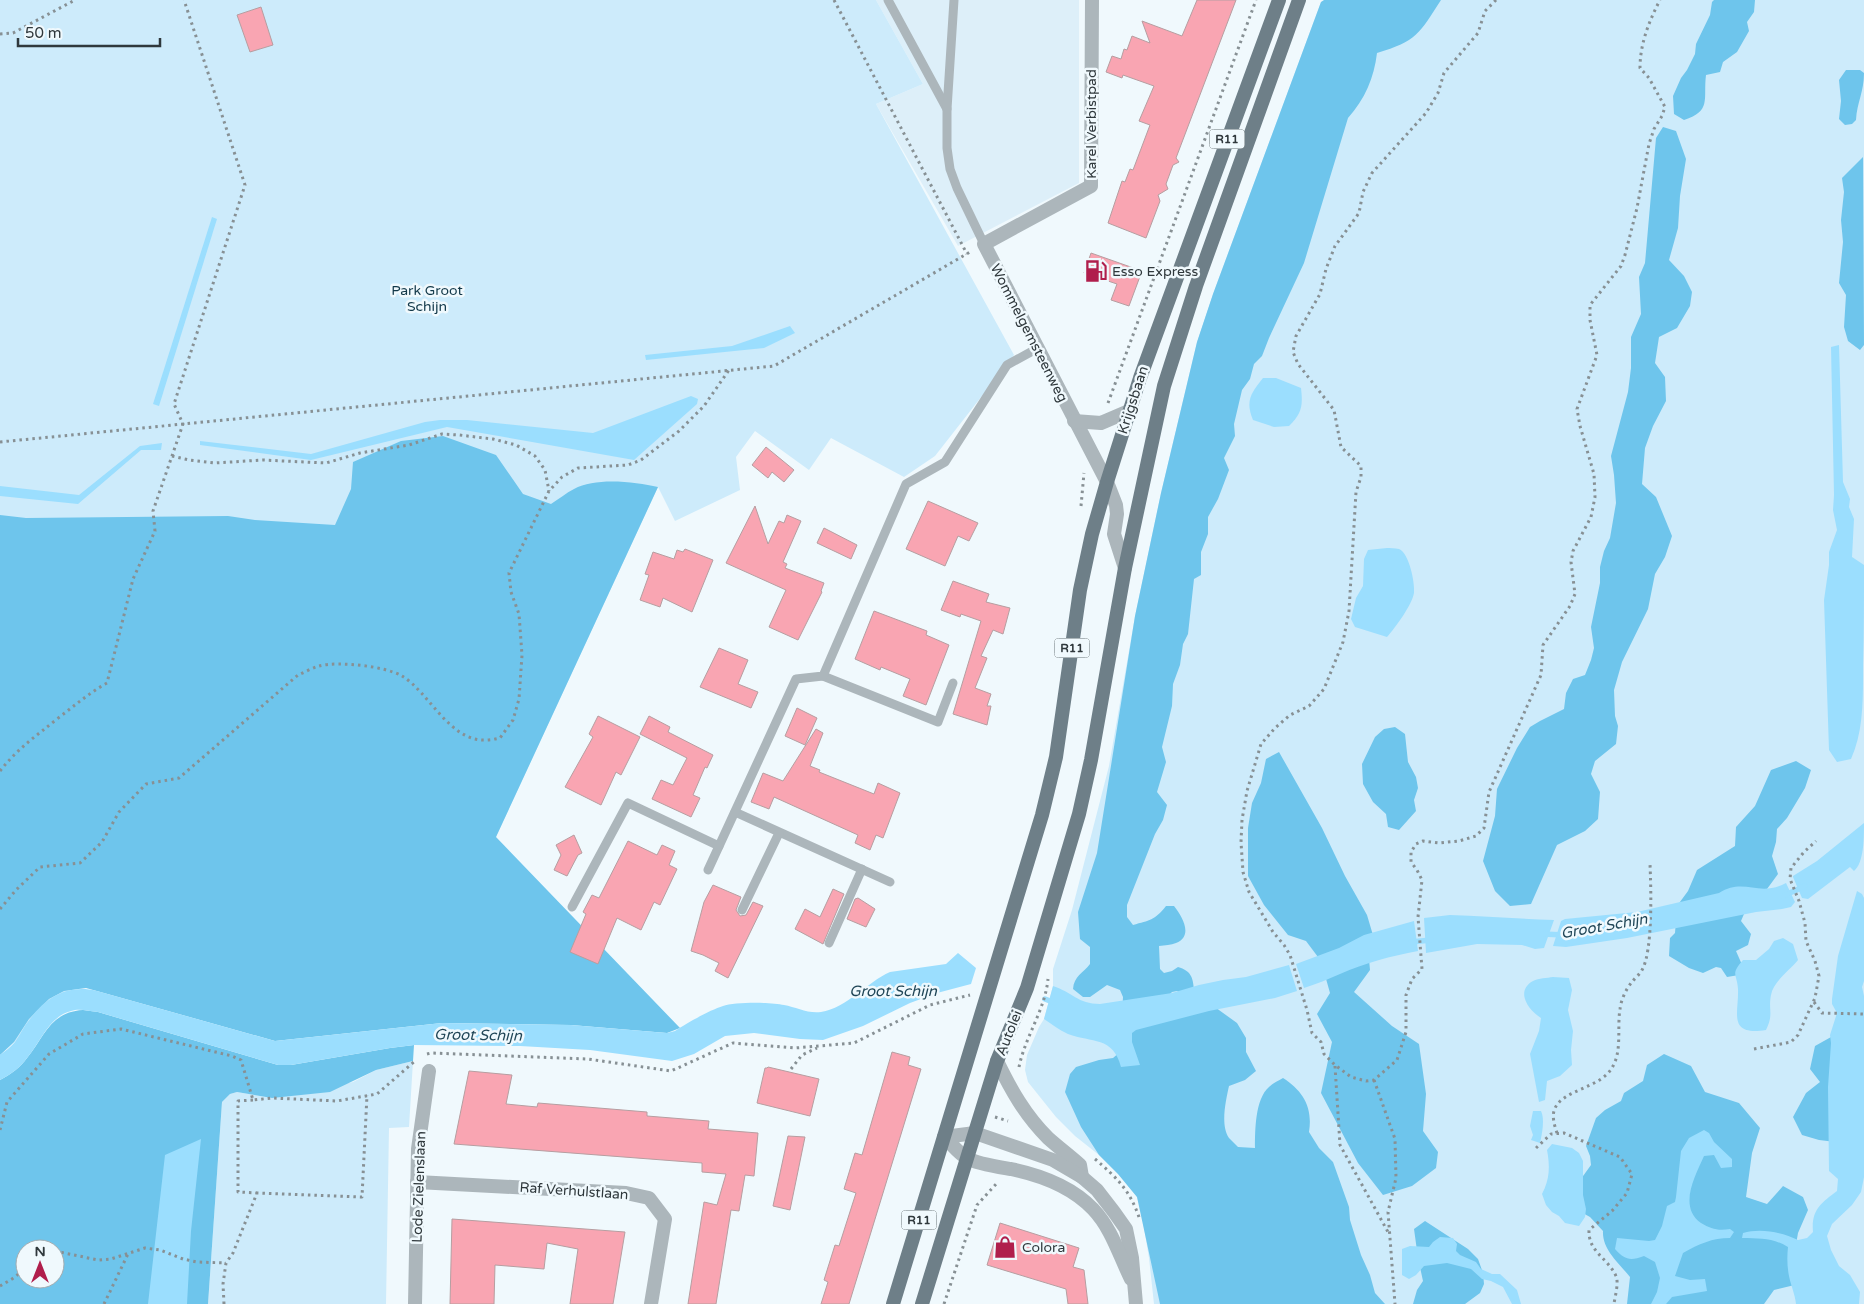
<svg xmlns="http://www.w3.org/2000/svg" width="1864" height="1304" viewBox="0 0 1864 1304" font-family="'Varela Round',sans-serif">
<rect width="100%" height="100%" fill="#f0f9fd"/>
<path fill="#ddeff9" d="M876,0H1079V183L958,246L876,104L923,84Z"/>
<g fill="#cdebfb">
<path d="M0,0H876L923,84L876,104L1014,355L935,456L904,477L831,438L809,470L755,431L736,457L740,490L675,521L658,487L496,837L75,989L0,1055Z"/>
<path d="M1331,0H1864V1304H1154L1149,1258L1141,1210L1137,1197L1118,1174L1099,1155L1075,1136L1056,1117L1028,1082L1025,1070L1027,1055L1039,1027L1044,1019L1053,986V969L1072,910L1109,766L1135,616L1161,493L1197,342L1213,294L1321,2Z"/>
<path d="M413,1061L409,1127L389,1128L386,1304H208L222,1102L230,1094L237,1092L272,1098L353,1082L376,1070Z"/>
</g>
<g fill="#6ec5ec" fill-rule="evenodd">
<path d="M1324,0H1441C1419,34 1417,41 1377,53C1374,78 1365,99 1348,118L1304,263L1269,338L1262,356L1254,364L1250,379L1242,390L1234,424L1235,436L1224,458L1229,470L1218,499L1208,517V534L1201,552V575L1194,579L1188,634L1183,644L1180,665L1173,684L1172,706L1162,747L1166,762L1157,792L1167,805L1163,820L1155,834L1127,905V917L1133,925C1150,920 1154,921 1166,906H1174C1182,916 1194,936 1176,943C1171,945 1165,945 1159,946L1160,969L1164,973L1172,971L1178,967C1191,971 1193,977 1194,990L1182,994L1177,991L1172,992L1167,997L1212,1005L1237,1023L1246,1038V1052L1256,1071L1245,1080L1229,1086C1226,1100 1220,1125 1229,1138C1232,1141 1235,1144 1238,1147L1255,1148C1255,1131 1255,1099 1269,1087C1273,1083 1278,1081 1283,1078C1303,1091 1313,1107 1309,1132L1319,1148L1333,1162L1349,1207L1350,1220L1361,1255L1370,1275L1375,1293L1385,1304H1160L1137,1197L1118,1174L1099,1155L1081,1127L1065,1092L1070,1074L1076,1067L1099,1060L1113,1058L1120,1052L1123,997L1120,990L1107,985L1090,997H1083L1073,989C1074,976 1083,973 1090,964V947L1080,939L1078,912L1097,853L1135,616L1161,493L1197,342L1213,294L1321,2Z"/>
<path d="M1714,0H1755L1754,12L1747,22L1749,31L1737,52L1723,62L1720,72L1706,75C1703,99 1712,111 1684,120L1674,114L1673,96L1681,78L1687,70L1695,54L1696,44L1710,15L1712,2Z"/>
<path d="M1846,70H1860L1864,73C1864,92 1857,102 1856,120L1852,124L1845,125L1839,119L1841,101L1839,80Z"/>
<path d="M1663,127L1676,131L1686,159L1680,196L1678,228L1669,260L1684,276L1692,292L1690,306L1677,328L1659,337L1655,363L1665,377L1666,401L1653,426L1645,448L1642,484L1656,497L1672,536L1665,557L1655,574L1648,609L1622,662L1614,690L1615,716L1618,726L1616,744L1595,761L1591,774L1600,792L1598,819L1585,831L1557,845L1531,904L1510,906L1495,891L1483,861L1495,816L1497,789L1517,748L1530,727L1540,721L1564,709L1566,693L1573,679L1585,675L1591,660L1594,648L1591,627L1600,583V567L1604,551L1610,538L1616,503L1614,475L1611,456L1628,392L1631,368V337L1641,314L1639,277L1645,263L1656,138Z"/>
<path d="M1863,157L1864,345L1860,350L1848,341L1844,327L1846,295L1839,283L1843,242L1841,220L1844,192L1842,178Z"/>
<path d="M443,436L496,455L523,494L551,504C559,499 566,493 574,489C596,477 635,482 658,487L496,837L680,1028L667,1033L571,1025L442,1023L275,1041L86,988L64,991L49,999L29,1019L14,1042L0,1055V515L26,518L228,516L255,520L335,525L351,489L353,462L401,441Z"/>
<path d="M1395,727L1405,734L1408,762L1416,777L1418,788L1414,800L1416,811L1399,830L1388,827L1386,814L1373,802L1363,784L1362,764L1375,737L1384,729Z"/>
<path d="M1279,752L1322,828L1345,876L1367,915L1375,942L1369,959L1370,970L1354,992L1392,1026L1419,1044L1426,1094L1423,1131L1438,1152L1436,1168L1412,1186L1383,1195L1358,1163L1321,1093L1332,1042L1317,1014L1330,993L1321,961L1306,941L1288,935L1264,905L1248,876V828L1252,803L1261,783L1266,759Z"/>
<path d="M1796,761L1811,770L1805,788L1787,818L1777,829L1776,842L1772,856L1778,874L1767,889L1747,907L1741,921L1751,934L1748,945L1736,951L1743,967L1739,975L1727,977L1721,968L1716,967L1703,973L1689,968L1669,956L1670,938L1675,933L1677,906L1688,891L1697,870L1735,846L1736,827L1755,806L1771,770Z"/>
<path d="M83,1010L98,1012L278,1065H291L390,1048L414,1045L413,1061L376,1070L330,1092L272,1098L237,1092L230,1094L222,1102L208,1304H0V1080C11,1074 20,1068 27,1058C45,1036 50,1012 83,1010ZM25,1249H55V1279H25Z"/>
<path d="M1840,1032L1844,1143L1819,1140L1802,1135L1793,1117L1806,1093L1820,1082L1810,1069L1815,1046Z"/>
<path d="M1664,1054L1691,1066L1705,1092L1739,1103L1760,1128L1752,1153L1746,1197L1767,1204L1783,1186L1803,1197L1808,1210L1798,1233L1794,1256L1803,1283L1774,1290L1764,1304H1627L1630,1277C1619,1263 1602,1250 1603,1231L1590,1217L1579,1211L1578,1183L1591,1165L1590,1156L1586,1146L1596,1118L1605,1110L1621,1101L1624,1093L1643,1081L1647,1065Z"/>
<path d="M1425,1221L1468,1249L1478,1259L1483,1273L1484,1284L1480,1293L1465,1304H1413L1417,1290L1423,1281L1418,1258L1414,1229Z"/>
</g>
<g fill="#9bdefe">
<path d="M212,217L217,219L159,406L153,404Z"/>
<path d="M790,326L795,333L764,348L646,360L645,355L732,346Z"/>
<path d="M1839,345L1843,482L1850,499L1849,507L1854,519L1852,557L1864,565C1864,598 1864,631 1863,665C1863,696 1864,731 1851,759L1837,762L1829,750L1824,600L1829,565V552L1837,530L1833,510L1834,495L1831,347Z"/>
<path d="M1263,378H1276L1301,388C1303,406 1302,413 1289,426L1274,427L1253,420C1245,401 1251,393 1263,378Z"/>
<path d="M691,396L698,399L697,404L634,460L447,427L311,460L200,445V441L311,454L425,422L440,420H467L593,433Z"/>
<path d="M162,443L161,450H141L78,504L0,496V486L79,495L140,446Z"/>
<path d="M1387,548C1390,548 1395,548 1399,549C1409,553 1415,582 1414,593C1412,605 1395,628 1387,637L1355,627L1351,619L1356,598L1363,586L1364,559L1368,550Z"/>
<path d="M1864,823C1864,838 1864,863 1854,871L1850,867L1808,899L1802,898L1793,877V876L1817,861Z"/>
<path d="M1786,883L1795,902L1791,907L1782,909L1756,912L1627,938L1566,947L1553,946L1561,921L1565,919L1637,912L1719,893C1745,877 1758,898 1786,883Z"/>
<path d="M1857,891L1862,894L1864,898V981L1862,987L1864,996V1177L1861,1192L1852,1205L1832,1224L1827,1236L1831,1250L1839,1266L1850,1275L1860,1292L1859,1304H1796C1795,1294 1791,1286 1789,1276C1787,1266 1787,1257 1788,1247C1771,1237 1761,1239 1742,1238L1743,1233C1760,1228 1782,1232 1798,1240L1807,1238L1813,1232C1811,1210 1821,1203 1837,1191L1838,1179L1829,1171L1828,1087L1831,1043L1830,1035L1837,1013L1832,1004V999L1838,956Z"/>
<path d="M1450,915C1485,916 1519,919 1554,920L1544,948L1535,949L1522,945L1477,944L1426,953L1424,918Z"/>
<path d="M1414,921L1418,951C1391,956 1365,963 1340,974C1328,979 1317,984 1304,988L1296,964L1339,948L1364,935Z"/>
<path d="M1783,938L1793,944L1798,960C1790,970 1773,982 1771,995C1768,1010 1774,1014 1766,1030C1727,1036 1739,1013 1738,989C1737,973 1730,975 1743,960H1756L1769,949L1774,941Z"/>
<path d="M958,953L976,968L971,984L937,993L910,1003L863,1026L823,1040L800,1039L754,1033L725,1036L694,1054L672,1061L590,1050L520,1046L414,1045L390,1048L291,1065H278L98,1012C89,1011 79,1008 71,1011C49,1016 40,1043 27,1058C20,1068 11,1074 0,1080V1055C5,1051 11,1047 15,1042C20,1035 24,1026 30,1019C47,996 69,984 97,991L275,1041L442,1023L571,1025L667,1033L675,1031C687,1023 710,1010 723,1006C734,1002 771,1002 784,1005C796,1007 808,1014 821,1012C847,1008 867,982 890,972L946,964Z"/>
<path d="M1289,965L1297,991L1275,998L1209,1011L1136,1030L1132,1033V1042L1140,1065L1121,1067C1113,1036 1092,1043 1068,1034C1059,1030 1052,1024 1044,1019L1053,986C1072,992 1078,1004 1100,1004L1172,993L1199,985L1223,980L1246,977Z"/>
<path d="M1553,977L1569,978L1572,990L1568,1010L1573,1031L1571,1050L1572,1065L1560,1076L1547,1081L1545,1100L1539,1102L1530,1054L1539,1031L1541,1018C1528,1010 1515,991 1533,981C1539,978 1547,978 1553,977Z"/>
<path d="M1533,1111H1541C1545,1119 1542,1134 1540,1143L1531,1140L1533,1135L1530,1126Z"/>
<path d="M1704,1130L1709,1133L1714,1142L1732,1159V1167L1721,1168L1714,1155L1704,1156C1695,1176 1678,1207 1701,1223C1711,1229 1718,1231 1730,1229L1734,1232L1730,1238C1712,1238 1699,1244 1683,1253L1675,1276L1690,1280L1705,1279L1707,1291L1672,1297L1666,1304H1651L1657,1292L1660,1278L1655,1262L1644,1256C1630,1261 1625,1260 1615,1249L1617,1238L1649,1241L1655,1240L1662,1226L1667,1206L1675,1202L1676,1197L1681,1151L1689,1138Z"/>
<path d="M201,1139L191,1231L187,1304H148L165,1155Z"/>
<path d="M1552,1144L1572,1148L1579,1153L1583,1161V1195L1586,1209L1585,1217L1579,1226L1565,1223L1559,1216L1552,1212L1546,1205L1542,1194C1550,1179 1550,1166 1547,1150Z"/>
<path d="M1440,1237L1453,1238L1457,1244L1456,1251L1460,1255L1476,1262L1481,1269L1492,1274H1500L1517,1290L1521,1304H1512L1503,1287L1491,1281L1482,1279L1471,1269L1447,1263L1424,1266L1416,1275L1409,1279L1402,1275V1249L1410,1246L1429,1247L1433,1242Z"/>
</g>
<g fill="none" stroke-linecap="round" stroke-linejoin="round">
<g stroke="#9bdefe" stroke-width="5.5">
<path d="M1783,896L1805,886"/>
<path d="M1543,934L1564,935"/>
<path d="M1411,942L1431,940"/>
<path d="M1045,999L1055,1003"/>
</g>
</g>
<g fill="#f9a5b2" stroke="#b69ea1">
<path d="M1197,0H1236L1176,158L1179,162L1173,165L1166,184L1168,189L1158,195L1160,201L1146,238L1108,223L1122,181L1125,182L1130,169L1133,170L1150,125L1139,121L1154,86L1123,75L1122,78L1106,72L1112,56L1121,59L1124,49L1127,50L1132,36L1150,43L1142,21L1182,36Z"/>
<path d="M261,7L273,45L250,52L237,15Z"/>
<path d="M1091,253L1142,271L1129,306L1111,300L1117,284L1084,273Z"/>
<path d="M766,447L794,470L784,482L772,472L768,478L752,465Z"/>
<path d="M928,501L978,523L969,541L958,536L945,566L906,549Z"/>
<path d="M755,506L768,544L779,521L784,523L787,515L801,521L783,562L787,564L785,568L824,583L821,591L822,592L798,640L769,627L786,590L726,563Z"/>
<path d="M824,528L857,545L851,559L817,543Z"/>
<path d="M685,549L713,560L692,612L663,598L660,607L640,600L649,575L645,574L653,552L674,559L677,550L683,552Z"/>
<path d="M953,581L989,594L986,602L1010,608L1003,634L993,630L981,656L987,658L975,688L991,694L987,706H991L987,725L953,714L981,621L961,614L960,617L941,610Z"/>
<path d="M874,611L927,631L926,635L949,645L926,705L903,696L910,679L881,667L880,670L855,659Z"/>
<path d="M719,648L748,660L738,684L758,692L751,708L700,687Z"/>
<path d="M797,708L817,718L805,745L785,736Z"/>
<path d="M598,716L640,737L621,775L616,772L601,805L565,787L593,737L589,734Z"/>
<path d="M649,716L670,727L668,732L713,755L707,768L705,767L693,795L700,798L691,817L652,799L661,780L673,785L687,758L640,734Z"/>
<path d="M816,729L823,733L810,766L820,770L819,772L874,794L878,783L900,793L883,838L876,835L870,850L855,843L858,835L774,797L769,809L751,802L763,773L783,781Z"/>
<path d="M574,835L582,853L578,855L567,876L554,870L561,855L556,845Z"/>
<path d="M628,841L657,855L662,845L675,851L669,865L677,869L660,905L654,902L641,930L617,918L598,964L570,952L586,914L583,912L592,895L599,898Z"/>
<path d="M713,885L741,897L736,910L740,916L746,915L753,902L763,906L728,978L715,971L719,963L703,955L691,951L704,902Z"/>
<path d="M833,889L844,894L823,944L795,929L805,909L820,917Z"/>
<path d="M858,898L875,909L866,927L847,919L855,899Z"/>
<path d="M892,1052L910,1057L908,1065L921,1069L849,1304H821L828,1282L824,1280L835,1245L839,1246L856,1193L844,1189L855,1153L862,1155Z"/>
<path d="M768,1067L819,1079L810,1116L757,1103L765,1068H767Z"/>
<path d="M469,1071L512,1075L506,1104L537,1107L538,1103L647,1112V1116L709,1121L708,1129L758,1133L754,1176L745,1175L739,1211L731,1210L716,1304H688L704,1202L717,1205L726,1174L702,1172V1163L454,1144Z"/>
<path d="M788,1136L805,1137L790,1210L773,1206Z"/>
<path d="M452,1219L625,1232L613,1304H570L578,1249L547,1243L544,1269L495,1265L494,1304H450Z"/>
<path d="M1000,1223L1079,1248L1073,1267L1084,1270L1088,1304H1068L1066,1289L987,1265Z"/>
</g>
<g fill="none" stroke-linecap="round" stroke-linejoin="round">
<g stroke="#879094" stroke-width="3" stroke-dasharray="2.5 4" stroke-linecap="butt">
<path d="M834,0L967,254"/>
<path d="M1496,0L1485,11L1478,33L1444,73L1438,93L1426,113L1372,173L1363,192L1359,213L1335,246L1326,269L1320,294L1296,336L1293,352L1298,364L1334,410L1341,447L1361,466V477L1356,492L1349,611L1343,642L1324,689L1309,706L1290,715L1275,728L1261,744L1247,791L1242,820L1241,842L1243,872L1249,892L1273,932L1284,945L1290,955L1307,1010L1312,1033L1321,1042L1324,1054L1335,1065L1351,1077L1366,1081L1374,1080L1397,1060L1406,1032V995L1412,979L1422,969L1418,917L1422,880L1417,870L1411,862V852L1416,844L1423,841L1439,843L1459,841L1476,836L1484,828L1489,792L1541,675L1543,645L1570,606L1575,594L1571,562L1573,551L1591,517L1595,497L1594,474L1580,426L1577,409L1597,355L1590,320V305L1621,266L1625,255L1637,208L1649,144L1654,129L1662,116L1665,107L1649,78L1640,68C1640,44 1649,21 1660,0"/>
<path d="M0,34L13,33L75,0"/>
<path d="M1108,403L1256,0"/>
<path d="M0,442L774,366L970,252"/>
<path d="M172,456L189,460L214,463L263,460L326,463L360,453L409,445L442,434L459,435L493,439L516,445L535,456L545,470L549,491"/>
<path d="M1081,506L1084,473"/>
<path d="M0,771C18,748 35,737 57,719C74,706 89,693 107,683L133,579L155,531L153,511L183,424L174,404L245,185L184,0"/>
<path d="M0,909L16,890L40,867L80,863L102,842L119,812L146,784L179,778L298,675C305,672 312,668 319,666C338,661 385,666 402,676C429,692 449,741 485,740C490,740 495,739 500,738L513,720L519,699L522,655L519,614L511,592L509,573L549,491L562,477L578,468L628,465L641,460L679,431L704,406L729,370"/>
<path d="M1814,1002L1822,1013L1864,1014"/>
<path d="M1754,1049L1791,1042L1798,1035L1815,998L1819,976L1815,961L1806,941L1805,923L1799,901L1790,879L1791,868L1804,852L1816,841"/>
<path d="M427,1054L431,1053L588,1059L671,1071L733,1043L795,1048L854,1043L930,1005L970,995"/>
<path d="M1335,1066L1340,1145L1388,1232"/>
<path d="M1019,1067C1025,1037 1045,1010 1048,979"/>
<path d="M791,1069L802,1055L817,1048"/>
<path d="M1374,1080L1395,1139L1396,1178L1388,1212L1395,1304"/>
<path d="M253,1100L238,1101V1192L257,1193"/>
<path d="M995,1117L1008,1121"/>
<path d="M0,1130L7,1102L49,1054L83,1034L121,1029L232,1056L241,1060L253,1100L272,1098L337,1101L377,1094L415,1061"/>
<path d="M1557,1133C1555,1127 1552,1118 1554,1111C1560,1089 1602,1089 1613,1066C1622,1050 1617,1027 1620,1009C1621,1000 1626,989 1632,982C1635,978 1640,974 1642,970C1653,951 1651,888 1650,864"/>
<path d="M1536,1148L1551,1134L1564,1133L1620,1157L1632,1174L1627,1193L1612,1211L1589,1230C1588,1252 1608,1258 1616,1276C1619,1283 1615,1296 1614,1304"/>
<path d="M1095,1159C1117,1178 1129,1189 1139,1217"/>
<path d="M55,1251L98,1260L111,1259L145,1248L160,1250L183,1259L197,1262L226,1263"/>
<path d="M0,1286L12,1279L25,1269"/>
<path d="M104,1304L128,1254"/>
<path d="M224,1304L223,1284L226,1263L233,1253L257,1193L362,1197L367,1095"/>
<path d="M944,1304L977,1205L997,1183"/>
</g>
<g stroke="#acb6bb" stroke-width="9">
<path d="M888,0L947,109"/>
<path d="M954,0L947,109V148L950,169L957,188L984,244"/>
<path d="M823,676L938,722L953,683"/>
<path d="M735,812L890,882"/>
<path d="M708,870L796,679L823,676L906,484L945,462L1007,365L1038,348"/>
<path d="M572,907L628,803L719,846"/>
<path d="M742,910L779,833"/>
<path d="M829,943L862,869"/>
</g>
<g stroke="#acb6bb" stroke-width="14">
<path d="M1092,0L1091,186L984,244L1107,482L1116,505L1117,514L1114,534L1125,568"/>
<path d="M1074,421L1101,423L1129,411"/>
<path d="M417,1182L626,1193L649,1198L665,1219L651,1304"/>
<path d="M415,1304L418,1149L429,1071"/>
</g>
<g stroke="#acb6bb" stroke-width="14">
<path d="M997,1061C1011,1090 1025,1115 1048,1138C1058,1147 1070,1156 1080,1165L1082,1177"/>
<path d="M944,1137L975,1133L1053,1160L1082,1177L1097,1190L1114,1212L1126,1229L1132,1258L1136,1304"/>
<path d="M944,1137C951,1143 958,1153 967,1158C977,1164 999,1167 1011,1169C1040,1175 1072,1187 1093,1209C1112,1229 1119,1255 1131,1279"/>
</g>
<g stroke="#6e7f88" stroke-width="14">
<path d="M893,1304L1042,815L1056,757L1080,590L1092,534L1107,482L1140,378L1279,0"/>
<path d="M922,1304L997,1061L1027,988L1079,814L1091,760L1125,568L1164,386L1196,286L1299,0"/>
</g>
</g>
<defs>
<symbol id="fuel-bare" viewBox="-9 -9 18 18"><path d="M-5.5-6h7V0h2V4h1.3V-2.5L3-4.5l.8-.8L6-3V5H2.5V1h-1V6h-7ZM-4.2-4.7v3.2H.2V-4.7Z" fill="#b01e4c" stroke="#f0f9fd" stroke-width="2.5" paint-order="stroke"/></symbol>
<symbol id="shop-bare" viewBox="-9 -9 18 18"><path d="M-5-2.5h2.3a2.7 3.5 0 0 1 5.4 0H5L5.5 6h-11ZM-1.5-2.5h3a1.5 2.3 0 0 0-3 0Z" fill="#b01e4c" stroke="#f0f9fd" stroke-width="2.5" paint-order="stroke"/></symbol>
</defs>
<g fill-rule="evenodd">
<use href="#fuel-bare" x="1080" y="255" width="32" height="32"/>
<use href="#shop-bare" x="989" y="1231" width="32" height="32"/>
</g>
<g text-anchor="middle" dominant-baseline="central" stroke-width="5" stroke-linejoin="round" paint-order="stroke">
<g fill="#f0f9fd" stroke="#697276" stroke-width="1">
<rect x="1209.5" y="129.5" width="35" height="19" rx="4"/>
<rect x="1054.5" y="638.5" width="35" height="19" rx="4"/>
<rect x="901.5" y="1210.5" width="35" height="19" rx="4"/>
</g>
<g font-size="12" font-weight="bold" fill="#2f383c">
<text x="1227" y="139">R11</text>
<text x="1072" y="648">R11</text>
<text x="919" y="1220">R11</text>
</g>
<g font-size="14" fill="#2f383c" stroke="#f0f9fd">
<text transform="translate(1091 124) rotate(-90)">Karel Verbistpad</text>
<text transform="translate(1029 333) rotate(63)">Wommelgemsteenweg</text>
<text transform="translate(1133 400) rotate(-72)">Krijgsbaan</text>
<text transform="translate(1009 1033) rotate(-68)">Autolei</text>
<text transform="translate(419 1187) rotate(-88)">Lode Zielenslaan</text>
<text transform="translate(574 1191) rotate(4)">Raf Verhulstlaan</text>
</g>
<g font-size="14" fill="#2f383c" stroke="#f0f9fd" text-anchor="start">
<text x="1112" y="271">Esso Express</text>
<text x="1022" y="1247">Colora</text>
</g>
<g font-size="14" fill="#113849" stroke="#f0f9fd">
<text x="427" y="290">Park Groot<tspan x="427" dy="16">Schijn</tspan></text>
</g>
<g font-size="15" font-style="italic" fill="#204657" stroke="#f0f9fd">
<text transform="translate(1604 926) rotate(-10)">Groot Schijn</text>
<text x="893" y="991">Groot Schijn</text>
<text transform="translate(478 1035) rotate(1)">Groot Schijn</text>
</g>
</g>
<g transform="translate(40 1264)"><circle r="24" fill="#f0f9fd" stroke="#a3acb0"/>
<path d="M0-4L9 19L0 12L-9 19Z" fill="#b01e4c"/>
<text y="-8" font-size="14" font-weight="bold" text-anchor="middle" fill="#2f383c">N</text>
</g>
<path d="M18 38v8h142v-8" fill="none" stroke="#2f383c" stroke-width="2.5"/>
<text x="25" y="38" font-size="15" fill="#2f383c" stroke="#f0f9fd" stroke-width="4" paint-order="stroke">50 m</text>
</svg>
